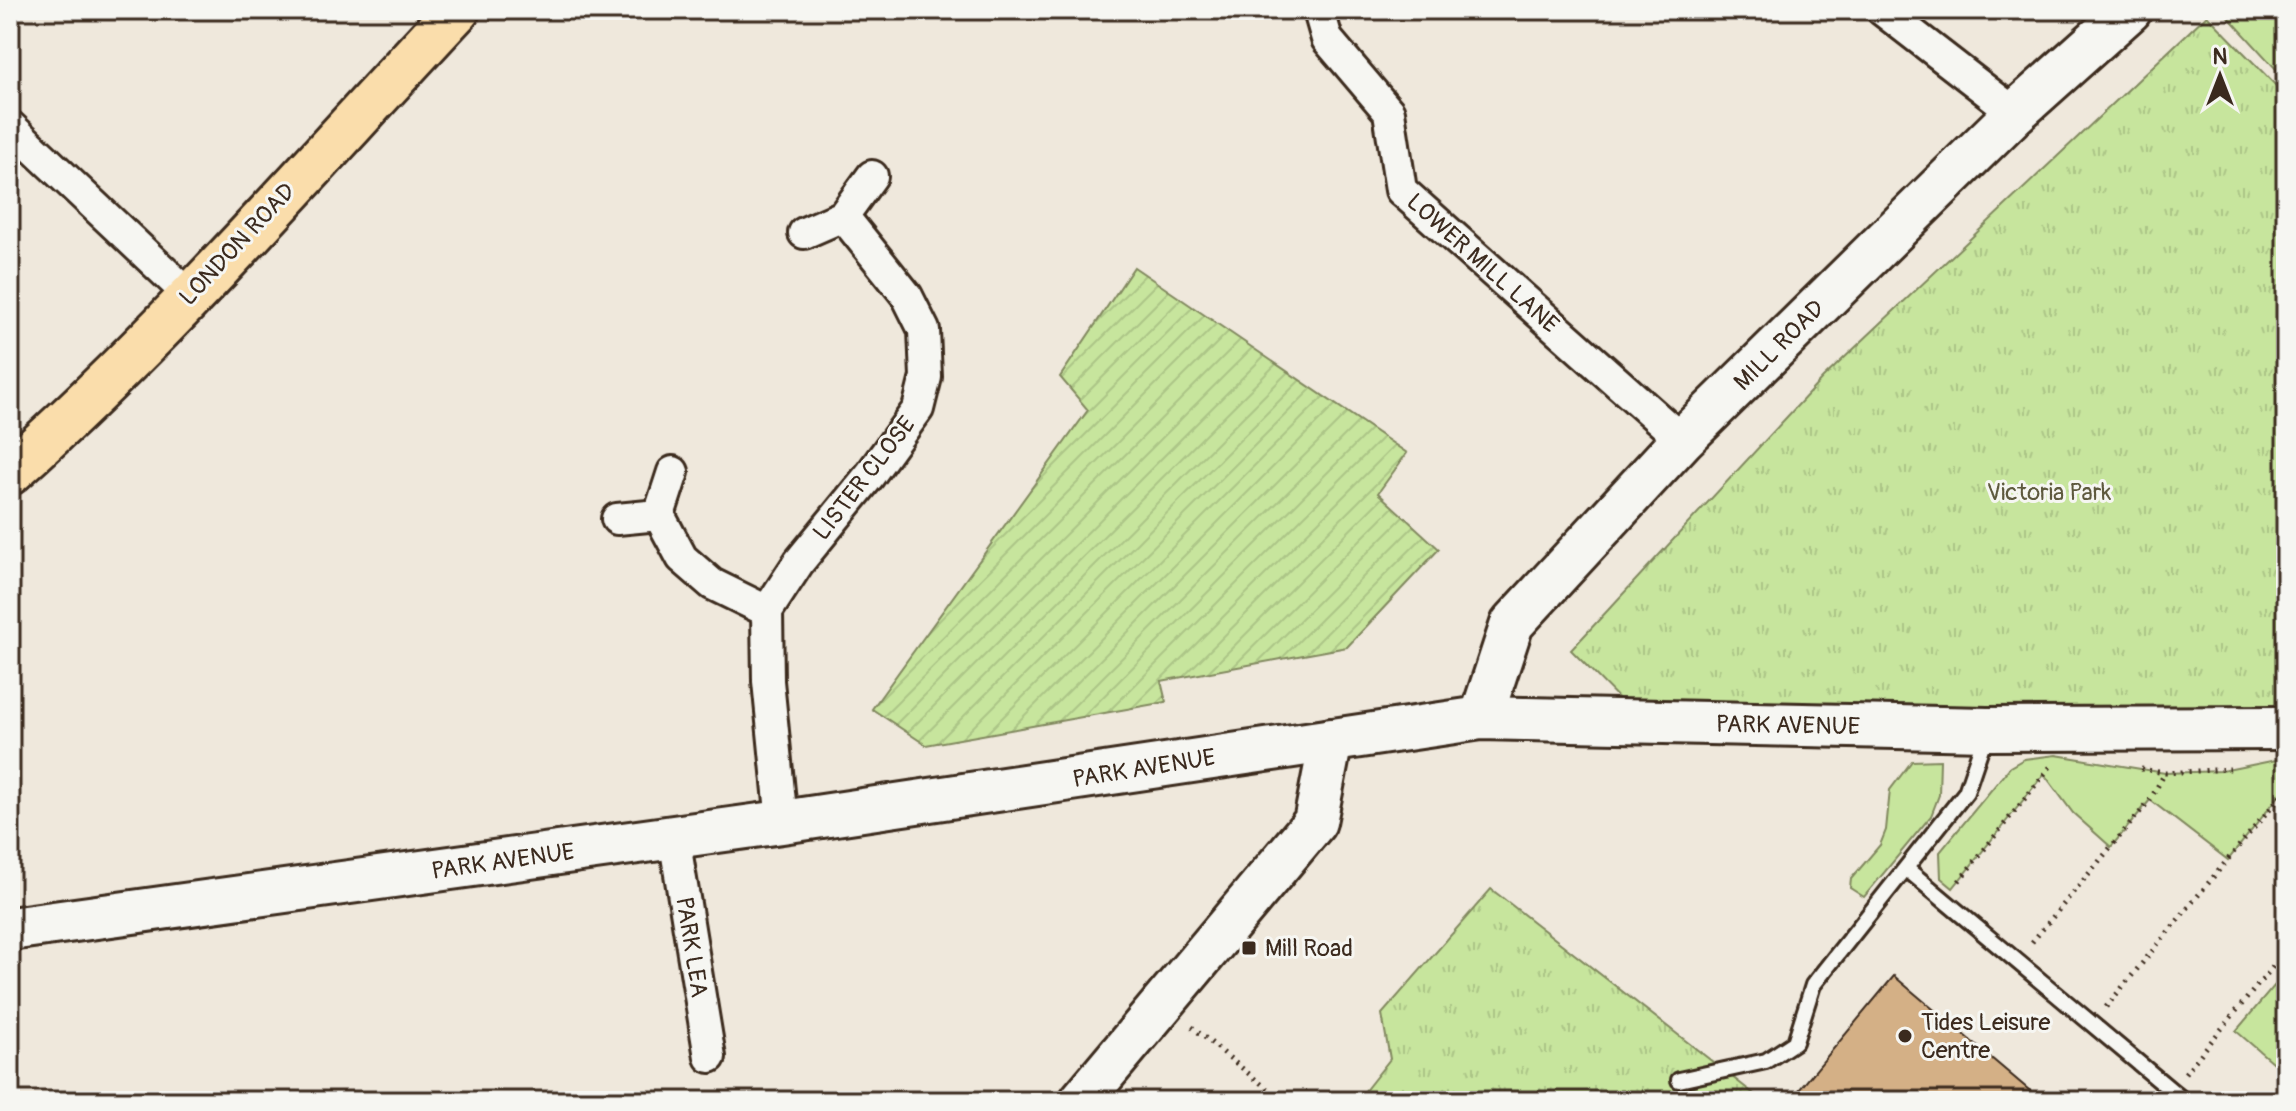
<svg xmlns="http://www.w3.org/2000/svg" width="2296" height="1111" viewBox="0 0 2296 1111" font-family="Pangolin,sans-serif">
<defs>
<pattern id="park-tufts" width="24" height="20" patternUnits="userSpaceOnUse" patternTransform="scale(2)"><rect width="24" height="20" fill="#c7e59d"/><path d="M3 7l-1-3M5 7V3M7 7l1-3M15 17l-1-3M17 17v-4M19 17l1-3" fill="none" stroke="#acc587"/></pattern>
<pattern id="garden-furrows" width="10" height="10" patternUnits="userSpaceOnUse" patternTransform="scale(2)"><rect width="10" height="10" fill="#c7e59d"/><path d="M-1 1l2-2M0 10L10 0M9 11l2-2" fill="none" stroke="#acc587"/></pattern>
</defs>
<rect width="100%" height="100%" fill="#efe8dc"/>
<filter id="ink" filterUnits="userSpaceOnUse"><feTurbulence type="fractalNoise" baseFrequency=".0125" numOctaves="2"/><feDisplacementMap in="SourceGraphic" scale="16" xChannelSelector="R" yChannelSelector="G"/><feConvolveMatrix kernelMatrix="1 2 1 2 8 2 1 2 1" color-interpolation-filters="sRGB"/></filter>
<g filter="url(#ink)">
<g fill="#c7e59d" stroke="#81885e" stroke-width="2">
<polygon points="2222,10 2286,10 2286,80"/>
<polygon points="2056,755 2165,773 2222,771 2286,758 2286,787 2228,860 2150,800 2111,847 2073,813 2044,774 1953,888 1941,878 1940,852 2010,767 2024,759"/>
<polygon points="1940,760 1939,795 1931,816 1864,897 1850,888 1851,879 1880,845 1886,830 1890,790 1912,761"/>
<polygon points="2286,972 2286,1074 2236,1031"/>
</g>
<g fill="url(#park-tufts)" stroke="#81885e" stroke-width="2">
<polygon points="2207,15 2286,96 2286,728 1641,721 1571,650 1823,378"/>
<polygon points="1491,889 1763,1101 1357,1101 1390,1059 1382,1014"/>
</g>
<polygon fill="url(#garden-furrows)" stroke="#81885e" stroke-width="2" points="1134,267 1407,453 1378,493 1439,549 1347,647 1161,681 1166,702 926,745 872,709 1088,410 1060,377"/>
<polygon fill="#d4b086" stroke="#3b2a1e" stroke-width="2" points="1894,976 2042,1101 1800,1101 1794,1096"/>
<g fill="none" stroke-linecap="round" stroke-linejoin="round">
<defs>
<g id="lane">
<polyline points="1908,870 2184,1101"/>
<polyline points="1679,1080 1766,1061 1795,1042 1813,985 1966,792 1986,733"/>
</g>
<g id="street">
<polyline points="1882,10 2015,113"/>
<polyline points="1319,11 1327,39 1389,112 1401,190 1682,440"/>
<polyline points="10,126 189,295"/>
<polyline points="804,233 843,216 872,176"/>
<polyline points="659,515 682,558 712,584 767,611"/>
<polyline points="617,519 659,515 673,472"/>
<polyline points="782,822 768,681 767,611 799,562 870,475 918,409 926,377 924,330 907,296 843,216"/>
<polyline points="674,837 710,1057"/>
</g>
<g id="secondary">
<polyline points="1481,718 1512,624 1682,440 2015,113 2130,10"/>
<polyline points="10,929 782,822 1481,718 1987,729 2286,728"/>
<polyline points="1081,1101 1315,822 1331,740"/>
</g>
<path id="primary" d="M 10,472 C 170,330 311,166 457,10"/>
</defs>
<use href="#lane" stroke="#3b2a1e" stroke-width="20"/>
<use href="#street" stroke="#3b2a1e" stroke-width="36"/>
<use href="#secondary" stroke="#3b2a1e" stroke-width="48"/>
<use href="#primary" stroke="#3b2a1e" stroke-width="50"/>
<g stroke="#3b2a1e" stroke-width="5" stroke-dasharray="2 6" stroke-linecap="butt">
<polyline points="2141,769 2165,773 2230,769"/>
<polyline points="1959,881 2050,767"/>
<polyline points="2032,942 2150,800 2165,773"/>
<polyline points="2106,1007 2286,789"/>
<polyline points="1192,1027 1282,1101"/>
<polyline points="2185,1073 2286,951"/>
</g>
<use href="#lane" stroke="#f6f6f2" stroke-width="14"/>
<use href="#street" stroke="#f6f6f2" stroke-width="30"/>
<use href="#secondary" stroke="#f6f6f2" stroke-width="42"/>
<use href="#primary" stroke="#faddab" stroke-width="44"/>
</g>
</g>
<g fill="#3b2a1e" stroke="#f6f6f2" stroke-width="3">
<rect x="1241" y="940" width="16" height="16" rx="4"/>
<circle cx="1905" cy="1036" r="8"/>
</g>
<g text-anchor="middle" stroke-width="6" stroke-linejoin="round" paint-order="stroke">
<g font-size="24" fill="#3b2a1e" stroke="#f6f6f2">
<text transform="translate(237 244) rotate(-47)" y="8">LONDON ROAD</text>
<text transform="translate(1483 263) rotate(42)" y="8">LOWER MILL LANE</text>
<text transform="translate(1779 345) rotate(-45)" y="8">MILL ROAD</text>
<text transform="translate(864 478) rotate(-52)" y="8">LISTER CLOSE</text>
<text transform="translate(1788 725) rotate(1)" y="8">PARK AVENUE</text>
<text transform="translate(1144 768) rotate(-9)" y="8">PARK AVENUE</text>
<text transform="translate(503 861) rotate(-8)" y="8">PARK AVENUE</text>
<text transform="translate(692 947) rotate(81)" y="8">PARK LEA</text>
</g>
<g font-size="24" fill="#5e593e" stroke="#f6f6f2">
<text x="2049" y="500">Victoria Park</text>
</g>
<g font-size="24" fill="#3b2a1e" stroke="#f6f6f2" text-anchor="start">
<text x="1265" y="956">Mill Road</text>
<text x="1921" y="1030">Tides Leisure<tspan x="1921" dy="28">Centre</tspan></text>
</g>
</g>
<rect width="2296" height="1111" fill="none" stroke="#f6f6f2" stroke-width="40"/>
<rect x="20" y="20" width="2256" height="1071" fill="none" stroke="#3b2a1e" stroke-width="3" filter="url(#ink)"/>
<g transform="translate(2220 76)" stroke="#f6f6f2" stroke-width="6" paint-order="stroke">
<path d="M0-6L14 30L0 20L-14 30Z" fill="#3b2a1e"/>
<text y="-12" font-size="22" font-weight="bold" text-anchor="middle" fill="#3b2a1e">N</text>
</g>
</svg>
